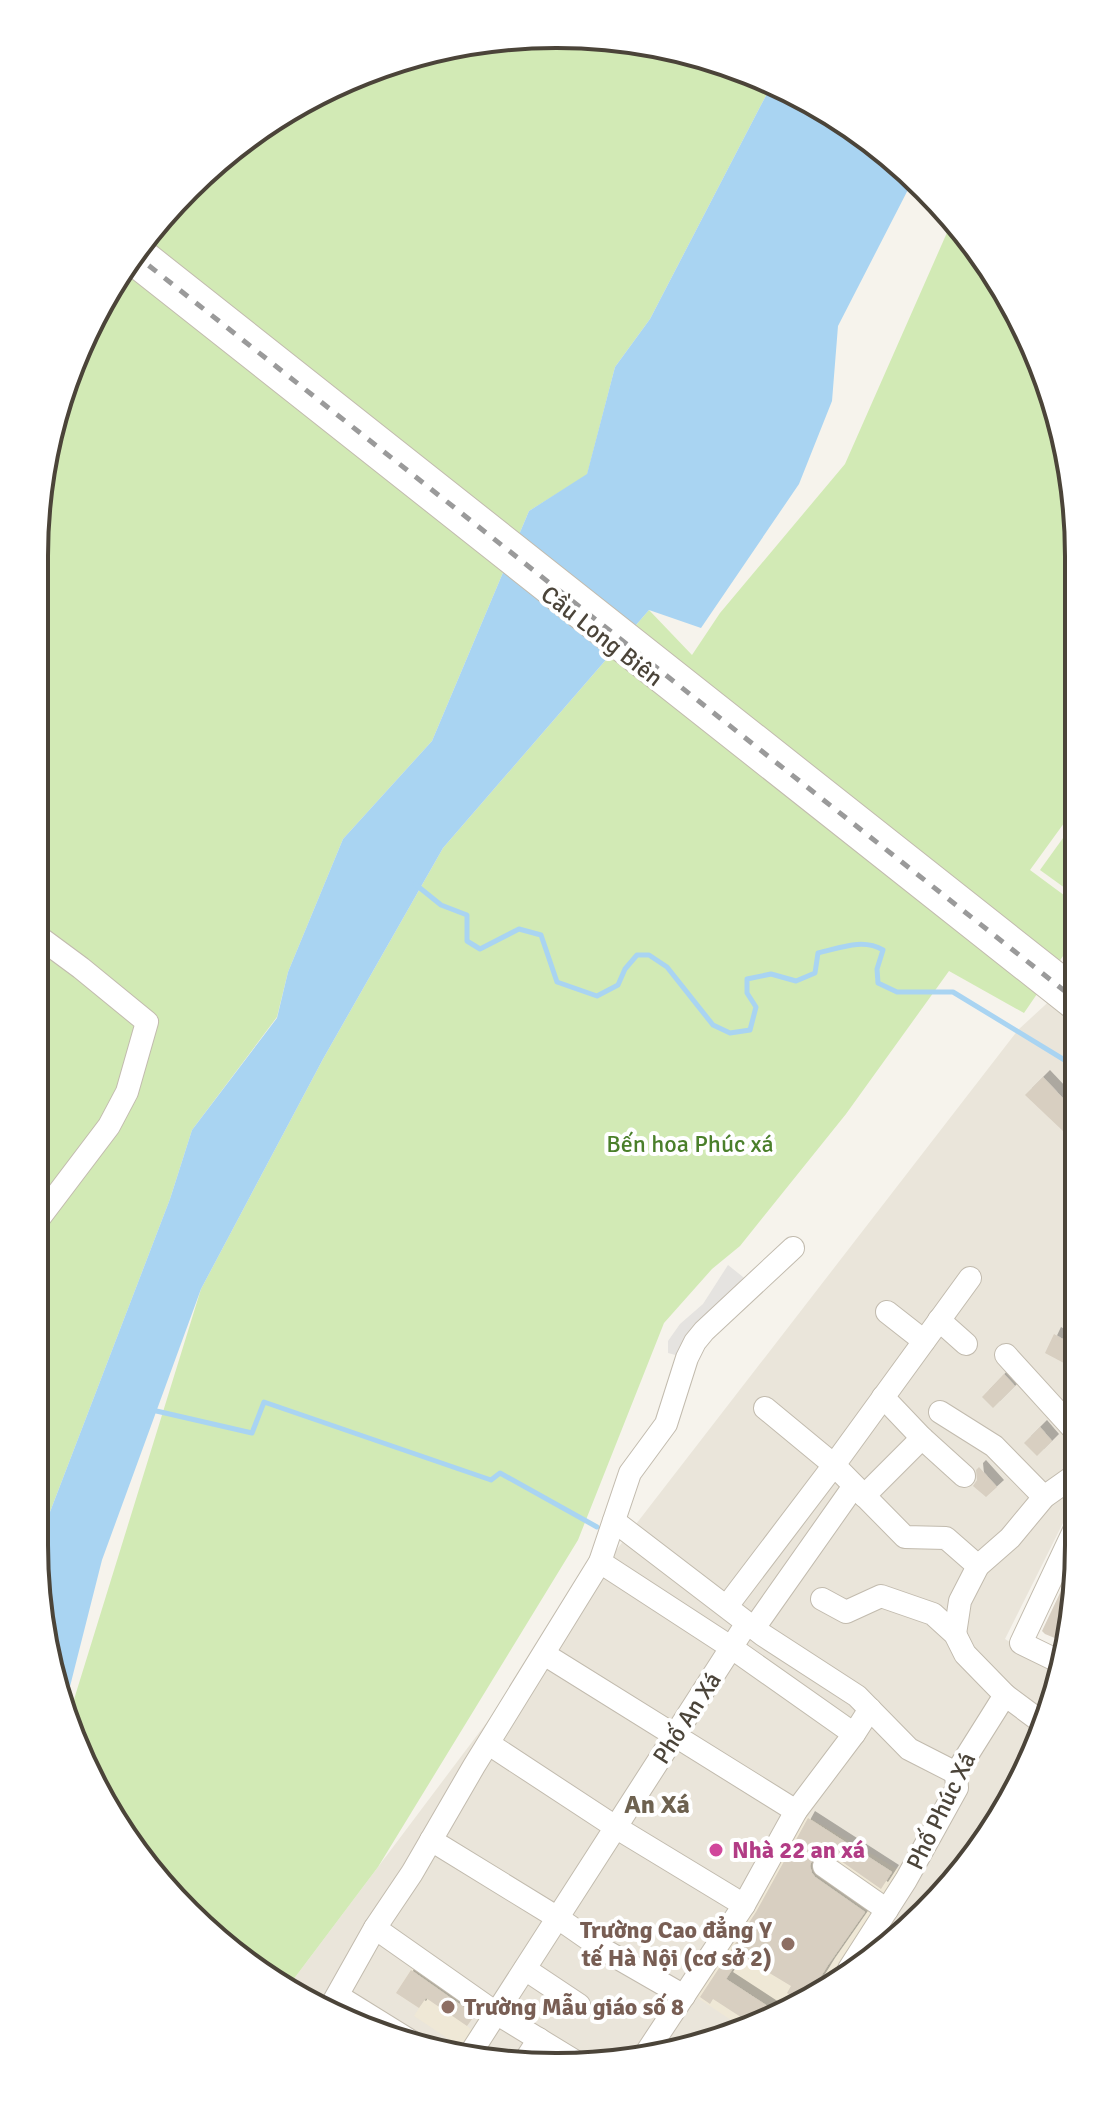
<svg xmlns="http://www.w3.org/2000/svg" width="1113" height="2101" viewBox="0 0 1113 2101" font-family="Signika,sans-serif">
<defs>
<filter id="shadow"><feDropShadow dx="7" dy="-7" stdDeviation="0" flood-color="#0004"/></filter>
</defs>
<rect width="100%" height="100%" fill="#f6f3ec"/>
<polygon fill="#eae5da" points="1057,994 1076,1011 1078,1493 1005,1639 1062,1675 1025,1776 926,1914 787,2013 591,2066 422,2049 287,1988 633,1528 1018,1030"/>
<g fill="#efe8d6">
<polygon points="805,1815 899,1870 880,1905 830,1983 787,2013 740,2026 689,1992"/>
<polygon points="416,1962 481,2006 467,2026 479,2035 468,2052 414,2016 419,2008 396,1993"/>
</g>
<g fill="#d2eab5">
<polygon points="591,35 692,52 773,82 650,319 615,367 587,475 529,511 432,741 343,839 288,972 277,1017 192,1130 170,1199 35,1551 35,523 52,421 88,325 142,238 212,163 296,104 389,62 489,38"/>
<polygon points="953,219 971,239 1039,357 1074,488 1075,808 1030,870 1076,904 1076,937 1024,1013 949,971 846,1114 740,1246 712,1269 664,1323 578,1540 378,1867 287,1988 267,1979 142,1863 67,1722 201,1289 323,1059 443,848 649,610 692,655 720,613 845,464"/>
<polygon points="1076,820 1076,896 1040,870"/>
</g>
<polygon fill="#e5e3e0" points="728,1265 753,1285 687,1358 668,1353 668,1341 680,1324 703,1304"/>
<polygon fill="#a9d4f2" points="773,82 788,88 901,163 914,178 838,326 832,401 799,484 701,628 649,610 443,848 323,1059 201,1289 102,1560 63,1714 35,1551 170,1199 192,1130 277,1018 288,972 343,839 432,741 529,511 587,474 615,367 650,319"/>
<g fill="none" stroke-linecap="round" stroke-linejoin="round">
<g stroke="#a9d4f2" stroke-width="5">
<path d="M 415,884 L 441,905 L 467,915 L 467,941 L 480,949 L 519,929 L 541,935 L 557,982 L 597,996 L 618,985 L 625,969 L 637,955 L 649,955 L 667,967 L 713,1025 L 730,1033 L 750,1030 L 756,1007 L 747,993 L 747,979 L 771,974 L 796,981 L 815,973 L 818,953 C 840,948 863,938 883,950 L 877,969 L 878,983 L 897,992 L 953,992 L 1076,1067"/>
<polyline points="152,1410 252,1433 264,1402 491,1480 500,1473 597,1527"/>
</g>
</g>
<g fill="#d8cfc1" filter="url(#shadow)">
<polygon points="1043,1077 1076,1112 1076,1117 1064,1132 1025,1095"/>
<polygon points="1054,1334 1077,1347 1077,1370 1045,1353"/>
<polygon points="1004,1374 1015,1386 993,1408 982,1397"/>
<polygon points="1040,1427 1052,1441 1037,1456 1024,1443"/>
<polygon points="979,1467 997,1487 986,1497 973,1486 977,1480 976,1470"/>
<polygon points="1078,1555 1078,1578 1067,1643 1045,1634 1042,1631"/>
<polygon points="808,1818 892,1872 881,1889 831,1854 824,1852 817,1854 813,1857 810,1866 812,1873 815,1877 865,1912 828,1965 807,1999 802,2003 787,1993 791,1986 741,1956 726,1979 772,2009 765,2019 750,2023 713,1999 710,2004 700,1997 756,1912"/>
<polygon points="411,1970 475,2015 467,2026 426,1998 419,2008 396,1993"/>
</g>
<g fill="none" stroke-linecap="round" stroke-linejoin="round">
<defs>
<g id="minor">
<polyline points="138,246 1076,988"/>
<polyline points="128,261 1076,1011"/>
<polyline points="34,1225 109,1126 127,1092 147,1022 81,968 35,934"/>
<polyline points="887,1312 924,1341"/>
<polyline points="939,1320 966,1344"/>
<polyline points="1006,1355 1077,1433"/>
<polyline points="883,1397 922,1438 964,1476"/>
<polyline points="765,1408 834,1465 905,1537 946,1538 978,1566"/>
<polyline points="940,1412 994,1446 1044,1497"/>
<polyline points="864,1496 922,1438"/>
<polyline points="614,1521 763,1635 857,1696 909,1749 956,1773"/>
<polyline points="600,1562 732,1648 854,1734"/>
<polyline points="822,1599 846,1612 881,1596 933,1614 955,1634 965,1654 1005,1695"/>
<polyline points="727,1606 834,1465 970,1278"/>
<polyline points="754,1628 854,1486"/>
<polyline points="955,1634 960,1601 978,1566 1010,1538 1044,1497 1078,1473"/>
<polyline points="544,1654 796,1811"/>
<polyline points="1064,1664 1021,1643 1078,1522"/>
<polyline points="489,1744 617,1828 744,1905"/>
<polyline points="431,1840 558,1918 604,1950 684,1996"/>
<polyline points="824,1866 887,1910"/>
<polyline points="375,1928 496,2013 581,2065"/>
<polyline points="525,1969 579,2005"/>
<polyline points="849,1969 906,1880 957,1788 956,1773 1005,1695 1044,1724"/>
<polyline points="338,1996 425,2050"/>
<polyline points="330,2008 375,1928 412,1873 474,1766 600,1562 630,1473 666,1424 687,1358 695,1342 704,1331 793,1248"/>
<polyline points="648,2050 744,1905 796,1811 854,1734 870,1709"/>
<polyline points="470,2054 747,1623"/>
<polyline points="526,2059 539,2039"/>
</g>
</defs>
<use href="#minor" stroke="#c2bbae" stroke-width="24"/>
<use href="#minor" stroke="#fff" stroke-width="22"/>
<polyline stroke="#9a9a9a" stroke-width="5" stroke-dasharray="10 10" stroke-linecap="butt" points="133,253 1076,1000"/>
</g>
<circle fill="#d1479c" stroke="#fff" stroke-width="3" cx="716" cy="1850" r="8"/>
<g fill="#8d6e63" stroke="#fff" stroke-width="3">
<circle cx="788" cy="1944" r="8"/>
<circle cx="448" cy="2007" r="8"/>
</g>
<g text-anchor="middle" stroke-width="8" stroke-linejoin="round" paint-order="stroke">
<g font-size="24" fill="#4b4439" stroke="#fff">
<text transform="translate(602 636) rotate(38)" y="8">Cầu Long Biên</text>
<text transform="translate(687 1718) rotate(-57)" y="8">Phố An Xá</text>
<text transform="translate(941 1811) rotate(-64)" y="8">Phố Phúc Xá</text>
</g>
<g font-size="24" fill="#4a7f2a" stroke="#fff">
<text x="690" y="1152">Bến hoa Phúc xá</text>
</g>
<g font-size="24" font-weight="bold" fill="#b23c85" stroke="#fff" text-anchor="start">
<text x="732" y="1858">Nhà 22 an xá</text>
</g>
<g font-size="24" font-weight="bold" fill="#785e54" stroke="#fff" text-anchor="end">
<text x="772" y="1938">Trường Cao đẳng Y<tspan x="772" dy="28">tế Hà Nội (cơ sở 2)</tspan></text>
<text x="464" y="2015" text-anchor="start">Trường Mẫu giáo số 8</text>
</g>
<g font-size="26" font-weight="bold" fill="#6e6250" stroke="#fff">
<text x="657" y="1813">An Xá</text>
</g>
</g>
<path d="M0 0H1113V2101H0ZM556 48H557A508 508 0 0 1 1065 556V1545A508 508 0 0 1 557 2053H556A508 508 0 0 1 48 1545V556A508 508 0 0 1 556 48Z" fill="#fff" fill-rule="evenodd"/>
<path fill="none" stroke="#4b4439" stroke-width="4" d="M556 48H557A508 508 0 0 1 1065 556V1545A508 508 0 0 1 557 2053H556A508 508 0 0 1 48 1545V556A508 508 0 0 1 556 48Z"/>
</svg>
